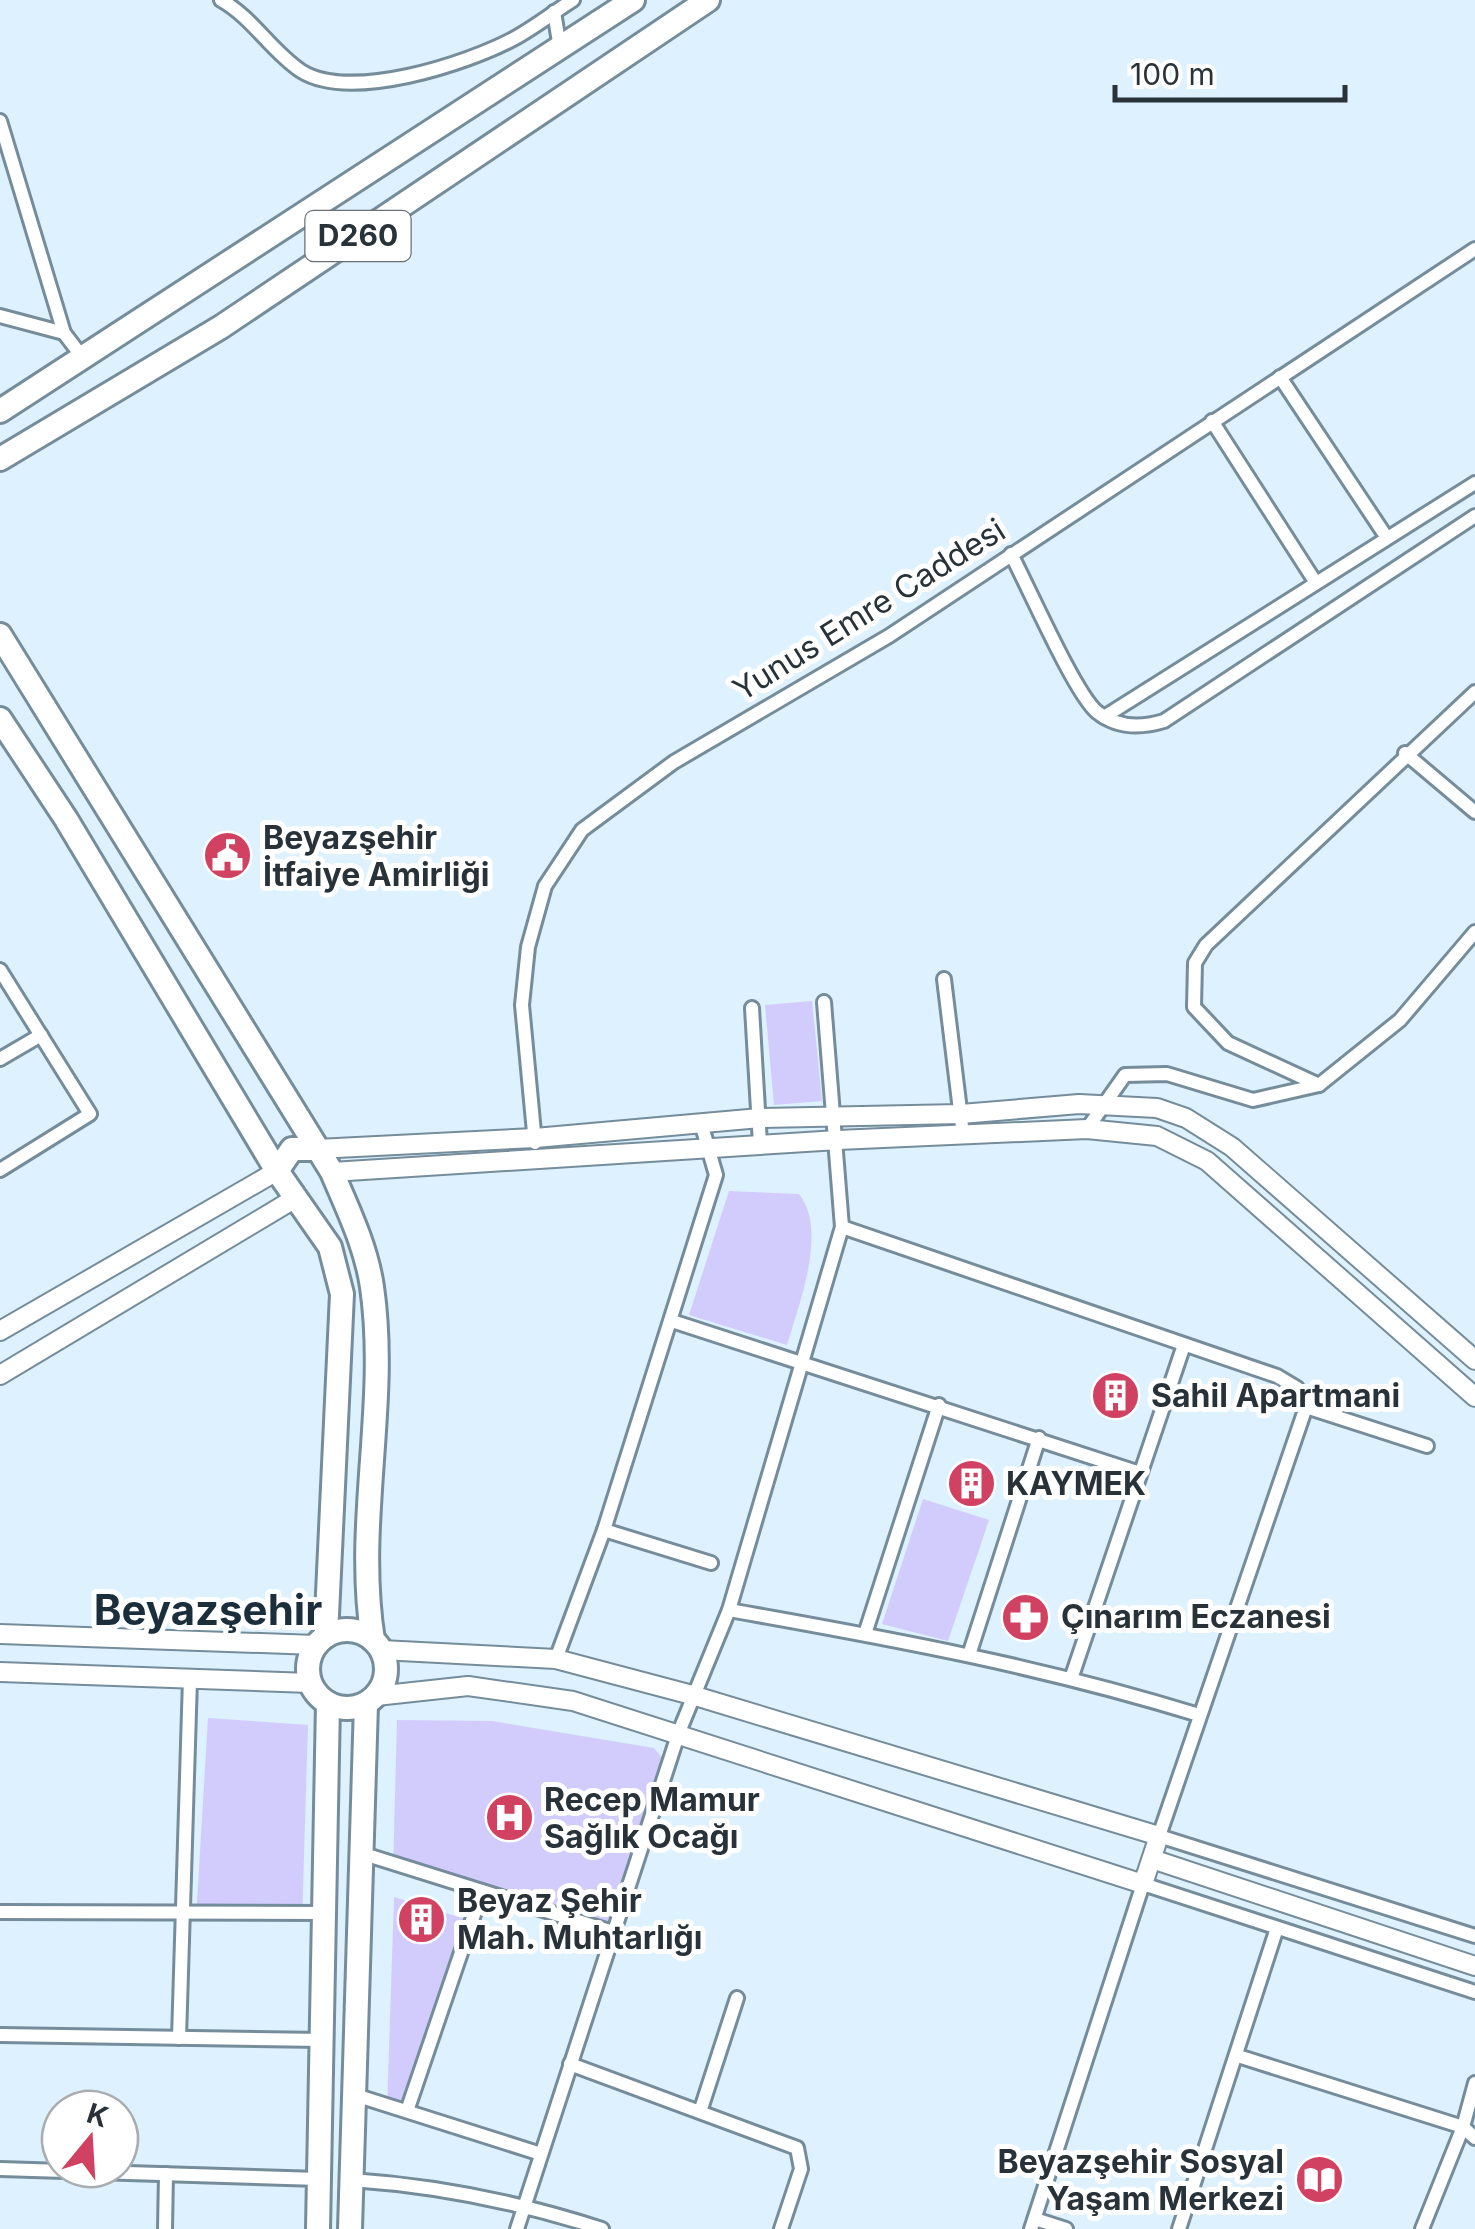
<svg xmlns="http://www.w3.org/2000/svg" width="1475" height="2229" viewBox="0 0 1475 2229" font-family="Inter,sans-serif">
<rect width="100%" height="100%" fill="#ddf1fe"/>
<g fill="#d2ccfd">
<polygon points="812,1001 822,1101 774,1105 765,1005"/>
<path d="M 729,1191 L 799,1194 C 828,1230 799,1304 787,1345 L 689,1315 Z"/>
<polygon points="923,1499 989,1520 948,1641 882,1624"/>
<polygon points="208,1718 308,1725 302,1922 196,1919"/>
<polygon points="397,1720 492,1721 654,1748 664,1760 605,1937 393,1871"/>
<polygon points="394,1897 475,1922 410,2117 387,2109"/>
</g>
<g fill="none" stroke-linecap="round" stroke-linejoin="round">
<defs>
<g id="minor">
<path d="M 221,0 C 253,18 271,51 301,71 C 350,102 467,64 515,38 C 535,27 554,12 573,0"/>
<polyline points="554,12 560,48"/>
<polyline points="0,121 64,333 83,358"/>
<polyline points="0,316 64,333"/>
<polyline points="1280,377 1387,538"/>
<polyline points="1212,421 1316,583"/>
<path d="M 1011,554 C 1028,586 1075,694 1097,712 C 1117,728 1141,728 1164,721 L 1475,516"/>
<polyline points="1104,717 1475,483"/>
<polyline points="1405,753 1475,812"/>
<polyline points="0,970 90,1114 0,1170"/>
<polyline points="944,979 963,1135"/>
<polyline points="752,1008 760,1144"/>
<polyline points="0,1059 41,1035"/>
<polyline points="1319,1085 1228,1043 1194,1007 1195,963 1206,945 1475,692"/>
<polyline points="1087,1129 1125,1075 1167,1074 1253,1100 1319,1085 1400,1020 1475,932"/>
<polyline points="535,1143 522,1005 528,947 545,886 582,830 674,762 889,636 1475,249"/>
<polyline points="842,1227 1277,1376 1297,1388 1306,1407 1159,1836 1475,1936"/>
<polyline points="672,1321 1140,1473"/>
<polyline points="1306,1407 1427,1446"/>
<polyline points="604,1530 711,1563"/>
<path d="M 729,1610 C 893,1639 1040,1666 1199,1715"/>
<polyline points="865,1634 939,1405"/>
<polyline points="970,1652 1039,1438"/>
<polyline points="556,1659 604,1530 716,1175 701,1123"/>
<polyline points="1072,1676 1184,1345"/>
<polyline points="364,1854 613,1932"/>
<polyline points="0,1912 326,1913"/>
<polyline points="0,2035 323,2040"/>
<polyline points="179,2038 190,1679"/>
<polyline points="1238,2056 1463,2127 1475,2138"/>
<polyline points="570,2064 797,2148 801,2169 781,2229"/>
<polyline points="355,2095 541,2154"/>
<polyline points="407,2111 482,1891"/>
<polyline points="700,2112 737,1998"/>
<polyline points="0,2169 319,2179"/>
<path d="M 352,2180 C 439,2186 519,2202 602,2229"/>
<polyline points="1035,2219 1066,2229"/>
<polyline points="165,2229 166,2174"/>
<polyline points="517,2229 679,1732 729,1610 842,1227 824,1002"/>
<polyline points="1031,2229 1143,1884 1475,1992"/>
<polyline points="1179,2229 1277,1928"/>
<polyline points="1422,2229 1463,2127 1475,2083"/>
</g>
<g id="secondary">
<polyline points="317,1149 535,1138 760,1118 961,1114 1079,1104 1157,1108 1186,1118 1232,1147 1475,1360"/>
<polyline points="332,1172 838,1140 1087,1129 1157,1136 1207,1161 1475,1397"/>
<polyline points="0,1331 277,1171"/>
<polyline points="0,1375 294,1199"/>
<polyline points="0,1634 316,1645"/>
<polyline points="0,1672 310,1683"/>
<polyline points="376,1696 468,1686 573,1701 1143,1884 1159,1836 692,1695 556,1659 381,1650"/>
<polyline points="1152,1859 1475,1966"/>
</g>
<g id="trunk">
<polyline points="0,411 633,0"/>
<polyline points="0,459 221,327 708,0"/>
<path d="M 0,635 L 332,1172 C 348,1210 366,1246 372,1287 C 389,1404 354,1523 373,1640"/>
<polyline points="0,719 66,819 277,1171"/>
<polyline points="317,1149 292,1149 277,1171 330,1247 342,1294 326,1636"/>
<circle cx="347" cy="1669" r="39"/>
<polyline points="318,2229 328,1703"/>
<polyline points="350,2229 366,1704"/>
</g>
</defs>
<use href="#minor" stroke="#758c9b" stroke-width="18"/>
<use href="#secondary" stroke="#758c9b" stroke-width="22"/>
<use href="#trunk" stroke="#758c9b" stroke-width="28"/>
<use href="#minor" stroke="#fff" stroke-width="12"/>
<use href="#secondary" stroke="#fff" stroke-width="18"/>
<use href="#trunk" stroke="#fff" stroke-width="22"/>
</g>
<defs>
<symbol id="civic-disc" viewBox="-11 -11 22 22"><circle r="9.5" fill="#d14161" stroke="#fff"/><path d="M-.6-6.5H3V-4.5H.6V-3L4-1V1h2V6H-6V1h2V-1L-.6-3ZM-1.2 2.5V6h2.4V2.5Z" fill="#fff"/></symbol>
<symbol id="building-disc" viewBox="-11 -11 22 22"><circle r="9.5" fill="#d14161" stroke="#fff"/><path d="M-4-6H4V6H1V3H-1V6H-4ZM-2.5-4.3h1.7v1.8h-1.7ZM.8-4.3h1.7v1.8H.8ZM-2.5-1h1.7V.8h-1.7ZM.8-1h1.7V.8H.8Z" fill="#fff"/></symbol>
<symbol id="pharmacy-disc" viewBox="-11 -11 22 22"><circle r="9.5" fill="#d14161" stroke="#fff"/><path d="M-2-6h4v4h4v4h-4v4h-4v-4h-4v-4h4Z" fill="#fff"/></symbol>
<symbol id="hospital-disc" viewBox="-11 -11 22 22"><circle r="9.5" fill="#d14161" stroke="#fff"/><path d="M-5-5h3v3.5h4V-5h3V5h-3V1.5h-4V5h-3Z" fill="#fff"/></symbol>
<symbol id="library-disc" viewBox="-11 -11 22 22"><circle r="9.5" fill="#d14161" stroke="#fff"/><path d="M-6-4Q-3-5.5-.7-3.5V5Q-3 3-6 4ZM6-4Q3-5.5 .7-3.5V5Q3 3 6 4Z" fill="#fff"/></symbol>
</defs>
<g fill-rule="evenodd">
<use href="#civic-disc" x="200" y="828" width="55" height="55"/>
<use href="#building-disc" x="1088" y="1368" width="55" height="55"/>
<use href="#building-disc" x="944" y="1456" width="55" height="55"/>
<use href="#pharmacy-disc" x="998" y="1590" width="55" height="55"/>
<use href="#hospital-disc" x="482" y="1790" width="55" height="55"/>
<use href="#building-disc" x="394" y="1892" width="55" height="55"/>
<use href="#library-disc" x="1292" y="2152" width="55" height="55"/>
</g>
<g text-anchor="middle" stroke-width="10" stroke-linejoin="round" paint-order="stroke">
<rect fill="#fff" stroke="#687074" stroke-width="2.5" x="305.5" y="211" width="105" height="50" rx="8"/>
<g font-size="30" font-weight="bold" fill="#283238">
<text x="358" y="246">D260</text>
</g>
<g font-size="32" fill="#283238" stroke="#fff">
<text transform="translate(869 610) rotate(-32)" y="11">Yunus Emre Caddesi</text>
</g>
<g font-size="32" font-weight="bold" fill="#283238" stroke="#fff" text-anchor="start">
<text x="263" y="849">Beyazşehir<tspan x="263" dy="37">İtfaiye Amirliği</tspan></text>
<text x="1151" y="1407">Sahil Apartmani</text>
<text x="1006" y="1495">KAYMEK</text>
<text x="1061" y="1628">Çınarım Eczanesi</text>
<text x="544" y="1811">Recep Mamur<tspan x="544" dy="37">Sağlık Ocağı</tspan></text>
<text x="457" y="1912">Beyaz Şehir<tspan x="457" dy="37">Mah. Muhtarlığı</tspan></text>
<text x="1284" y="2173" text-anchor="end">Beyazşehir Sosyal<tspan x="1284" dy="37">Yaşam Merkezi</tspan></text>
</g>
<g font-size="42" font-weight="bold" fill="#1a2e3b" stroke="#fff">
<text x="208" y="1625">Beyazşehir</text>
</g>
</g>
<g transform="translate(90 2139) rotate(18)"><circle r="48" fill="#ffffff" stroke="#a9adaf" stroke-width="2.5"/>
<path d="M0-8L18 38L0 25L-18 38Z" fill="#d14161"/>
<text y="-15" font-size="28" font-weight="bold" text-anchor="middle" fill="#283238">K</text>
</g>
<path d="M1115 85v15h230v-15" fill="none" stroke="#283238" stroke-width="5"/>
<text x="1130" y="85" font-size="30" fill="#283238" stroke="#ffffff" stroke-width="8" paint-order="stroke">100 m</text>
</svg>
